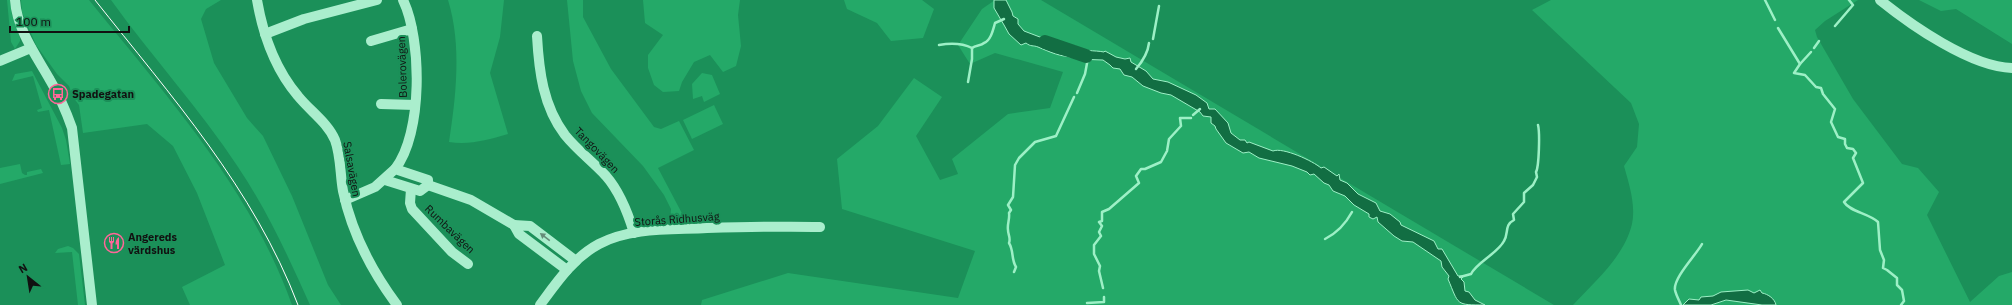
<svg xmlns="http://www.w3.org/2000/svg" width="2012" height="305" viewBox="0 0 2012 305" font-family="'IBM Plex Sans',sans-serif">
<rect width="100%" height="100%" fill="#1b9059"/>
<g fill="#24a968">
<polygon points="7,0 10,0 12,15 20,38 20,41 15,49 11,42"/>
<path d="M 21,0 L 89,0 C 165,94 251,189 292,305 L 190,305 L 182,287 L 225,265 L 197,193 L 173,146 L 147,124 L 83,133 L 79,105 L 73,97 L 69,86 L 57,74 L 36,45 L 22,12 Z"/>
<path d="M 111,0 L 221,0 L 206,9 L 201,19 L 214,63 L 247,118 L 263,136 L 292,196 L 328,285 L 341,305 L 310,305 C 289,258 267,210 238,167 C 200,109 152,57 111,0 Z"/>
<path d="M 448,0 L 504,0 L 500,37 L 490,73 L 508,134 C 487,140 470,145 449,142 C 456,97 462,45 448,0 Z"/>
<polygon points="567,0 583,0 583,17 611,69 654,127 661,129 679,121 694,150 658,168 686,221 670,222 671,209 664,195 643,166 592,113 581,91 573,61"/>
<polygon points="643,0 740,0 738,15 741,46 736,66 723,72 710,55 694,62 682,82 679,91 663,92 654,85 648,68 648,55 663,35 645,23"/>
<polygon points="844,0 922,0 934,9 923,38 891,41 877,23 847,9"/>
<polygon points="995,0 1041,0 1554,305 701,305 702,300 788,273 958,298 975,251 842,209 837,159 878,126 914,78 942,97 916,136 940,180 958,174 952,159 1008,114 1050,108 1063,72 995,53 970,64 958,45 982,9"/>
<path d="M 1551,0 L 1858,0 L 1825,21 L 1815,30 L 1817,37 L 1853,99 L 1902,164 L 1918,168 L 1939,192 L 1927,215 L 1970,302 L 1999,276 L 2012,272 L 2012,305 L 1573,305 C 1595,281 1624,257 1632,224 C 1636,205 1629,184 1624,166 L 1637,147 L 1639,124 L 1631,103 L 1532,10 Z"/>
<polygon points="1919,0 2012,0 2012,44 1956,9 1941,11"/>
<polygon points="32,71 62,128 66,140 70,164 61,165 49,110 38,112 37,110 42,108 33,76 12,81 15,74"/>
<polygon points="702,73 712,75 720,94 704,102 702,96 693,99 692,84"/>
<polygon points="714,105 723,124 692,139 683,120"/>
<polygon points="20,164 22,173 25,175 27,175 27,172 41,169 43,173 0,184 0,168"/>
<polygon points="68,246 73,248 79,254 85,305 78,305 72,252 55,253 58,249"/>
</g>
<g fill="#126e43" stroke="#9df0c6">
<path d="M 994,0 L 1006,0 L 1012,12 L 1013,16 L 1018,19 L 1018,24 L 1024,31 L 1061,45 L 1064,50 L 1075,46 C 1083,52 1094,50 1104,52 L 1105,51 L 1116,57 L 1125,59 L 1130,58 L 1131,62 L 1146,71 L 1153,79 L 1168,82 L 1196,95 L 1207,103 L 1209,109 L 1215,109 L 1228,123 L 1231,133 L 1240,140 L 1245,140 L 1247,143 L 1249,142 L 1273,151 C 1283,147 1313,161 1321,168 L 1324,167 L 1337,176 L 1339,174 L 1340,180 L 1347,183 L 1358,194 L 1376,203 L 1380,211 L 1390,214 L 1400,222 L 1401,225 L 1434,241 L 1438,249 L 1442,249 L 1458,276 L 1464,276 L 1461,279 L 1464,282 L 1465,291 L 1469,292 L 1475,300 L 1485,305 C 1455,305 1459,305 1448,279 L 1449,276 L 1442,267 L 1441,261 L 1413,242 L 1402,241 L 1394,236 L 1378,222 L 1377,217 L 1373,219 L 1369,217 L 1369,214 L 1354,205 L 1345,196 L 1333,191 L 1329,185 L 1324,183 L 1314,174 L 1310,175 L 1307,172 L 1292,166 L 1259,158 L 1249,152 L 1243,153 L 1226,143 L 1216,129 L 1215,126 L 1211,123 L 1211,117 L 1203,116 L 1200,112 L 1171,95 L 1161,93 L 1143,86 L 1132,77 L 1124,75 L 1120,69 L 1113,68 L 1110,65 L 1103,60 L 1076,59 L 1075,57 C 1060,57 1050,52 1038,47 C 1033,45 1031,47 1026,43 L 1021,45 L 1009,34 L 1004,25 L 994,8 Z"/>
<path d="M 1748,290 L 1754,293 L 1760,290 L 1762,293 C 1768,294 1775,299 1776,305 L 1762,305 L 1726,300 L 1711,305 L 1683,305 L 1689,299 L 1699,300 L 1701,297 L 1713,296 L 1721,292 Z"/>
</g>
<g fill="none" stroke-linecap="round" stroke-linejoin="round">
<g stroke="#9df0c6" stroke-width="2.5">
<polyline points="1765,0 1775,20"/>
<polyline points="1835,26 1853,5 1849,0"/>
<path d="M 1778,28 L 1800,64 L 1794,73 L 1805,75 L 1816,87 L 1821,88 L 1823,94 L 1835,109 L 1831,122 L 1838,137 L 1845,139 L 1845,144 L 1847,148 L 1853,149 L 1856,153 L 1853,158 L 1863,183 L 1844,202 C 1850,212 1868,213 1878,222 L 1880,250 L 1884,260 L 1883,268 L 1887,270 L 1897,278 L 1897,285 L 1902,290 L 1904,301 L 1901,305"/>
<polyline points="1153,39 1159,6"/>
<path d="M 939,45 C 950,43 962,43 972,48"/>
<path d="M 972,48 C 976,45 981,46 984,43 C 991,40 993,30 995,23 L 1004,19"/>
<polyline points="1814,48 1819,41"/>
<polyline points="1800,64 1811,52"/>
<path d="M 1136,69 C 1142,62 1148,52 1149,43"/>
<polyline points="968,82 972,59 972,48"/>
<polyline points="1077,93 1085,74 1088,58"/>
<polyline points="1193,115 1200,109"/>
<path d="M 1325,239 C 1337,233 1346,223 1352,212"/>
<path d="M 1014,272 L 1016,267 C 1011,259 1014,251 1009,243 C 1011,238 1008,235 1008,230 C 1007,224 1010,219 1009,213 L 1011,210 L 1008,205 L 1013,197 L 1015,165 L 1019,158 L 1035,142 L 1056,136 L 1074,97"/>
<path d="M 1460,277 L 1471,274 C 1476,263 1498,253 1504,241 C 1509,233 1504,225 1514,220 L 1513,214 L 1524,202 L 1524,193 L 1533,185 L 1537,177 L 1536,172 C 1539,167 1540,133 1538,125"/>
<polyline points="1103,288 1099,271 1100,266 1094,254 1094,245 1101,236 1099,232 1102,226 1099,222 1102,221 1102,212 1109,209 1139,183 1136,176 1141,169 1145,169 1161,162 1167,151 1169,139 1181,126 1180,118 1191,118"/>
<polyline points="1087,303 1104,302 1104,297"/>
<path d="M 1681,305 C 1679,300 1676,295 1675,290 C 1673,278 1696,255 1702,244"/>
</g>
<polyline stroke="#126e43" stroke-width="14" points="1045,42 1086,56"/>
<g stroke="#aaeecd" stroke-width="10">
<path d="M 15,0 C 17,30 36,55 50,80 C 59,95 66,111 72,128 L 92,305"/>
<path d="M 257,0 C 263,35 275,69 298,96 C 310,111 328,123 335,140 C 341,156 340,175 343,191 C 352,234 371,270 397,305"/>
<path d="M 1880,0 C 1911,25 1971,67 2012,68"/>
<polyline points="265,34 304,19 377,0"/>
<path d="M 537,36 C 539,71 543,106 565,135 C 577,150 593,162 606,176 C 620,192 628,213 634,233"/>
<polyline points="371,41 412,29"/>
<polyline points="0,61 31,48"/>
<polyline points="381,104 415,105"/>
<path d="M 395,169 C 423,134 422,39 403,0"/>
<polyline points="385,180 420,191 428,185"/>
<polyline points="411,189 410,203 412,209 452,252 468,264"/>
<polyline points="345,200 375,187 395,169 428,180 428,185 471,200 514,225"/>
<polyline points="567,270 519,234 514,225 530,226 576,261"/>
<path d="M 540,305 C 557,282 573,258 599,244 C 631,227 673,230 707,228 C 745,227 783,226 820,227"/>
</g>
<path stroke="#fff" stroke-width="1" d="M 95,0 C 171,96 254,189 298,305"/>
</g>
<defs><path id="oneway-solid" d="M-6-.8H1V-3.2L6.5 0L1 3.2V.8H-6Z"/></defs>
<use fill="#658b78" href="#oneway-solid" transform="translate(545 237) rotate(-143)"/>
<defs>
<symbol id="bus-ring" viewBox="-11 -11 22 22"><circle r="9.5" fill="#1b9059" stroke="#ff6799" stroke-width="1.5"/><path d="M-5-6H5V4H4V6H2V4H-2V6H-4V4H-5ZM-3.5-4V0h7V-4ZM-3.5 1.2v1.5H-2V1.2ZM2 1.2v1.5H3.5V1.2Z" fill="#ff6799"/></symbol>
<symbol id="restaurant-ring" viewBox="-11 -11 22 22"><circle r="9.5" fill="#1b9059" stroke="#ff6799" stroke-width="1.5"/><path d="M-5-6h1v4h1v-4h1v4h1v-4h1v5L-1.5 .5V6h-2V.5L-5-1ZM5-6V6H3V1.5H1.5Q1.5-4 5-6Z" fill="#ff6799"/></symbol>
</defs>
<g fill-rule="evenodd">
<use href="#bus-ring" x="47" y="83" width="22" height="22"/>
<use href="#restaurant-ring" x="103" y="232" width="22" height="22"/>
</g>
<g text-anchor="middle" stroke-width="4" stroke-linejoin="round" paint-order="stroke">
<g font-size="11" fill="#111" stroke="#1b9059">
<text transform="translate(402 67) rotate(-92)" y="4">Bolerovägen</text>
<text transform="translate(597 150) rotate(46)" y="4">Tangovägen</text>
<text transform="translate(352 169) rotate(80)" y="4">Salsavägen</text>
<text transform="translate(677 219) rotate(-4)" y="4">Storås Ridhusväg</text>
<text transform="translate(450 229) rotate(44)" y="4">Rumbavägen</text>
</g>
<g font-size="11" font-weight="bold" fill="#111" stroke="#1b9059" text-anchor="start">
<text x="72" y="98">Spadegatan</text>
<text x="128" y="241">Angereds<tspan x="128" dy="13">värdshus</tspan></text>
</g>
</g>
<g transform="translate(28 277) rotate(330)" stroke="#1b9059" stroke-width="3" paint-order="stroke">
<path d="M0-3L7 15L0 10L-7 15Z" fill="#111111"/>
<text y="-6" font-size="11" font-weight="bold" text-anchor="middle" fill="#111111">N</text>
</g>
<path d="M10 26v6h119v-6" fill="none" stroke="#111111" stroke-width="2"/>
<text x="16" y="26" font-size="12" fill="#111111" stroke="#1b9059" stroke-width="3" paint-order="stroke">100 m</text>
</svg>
